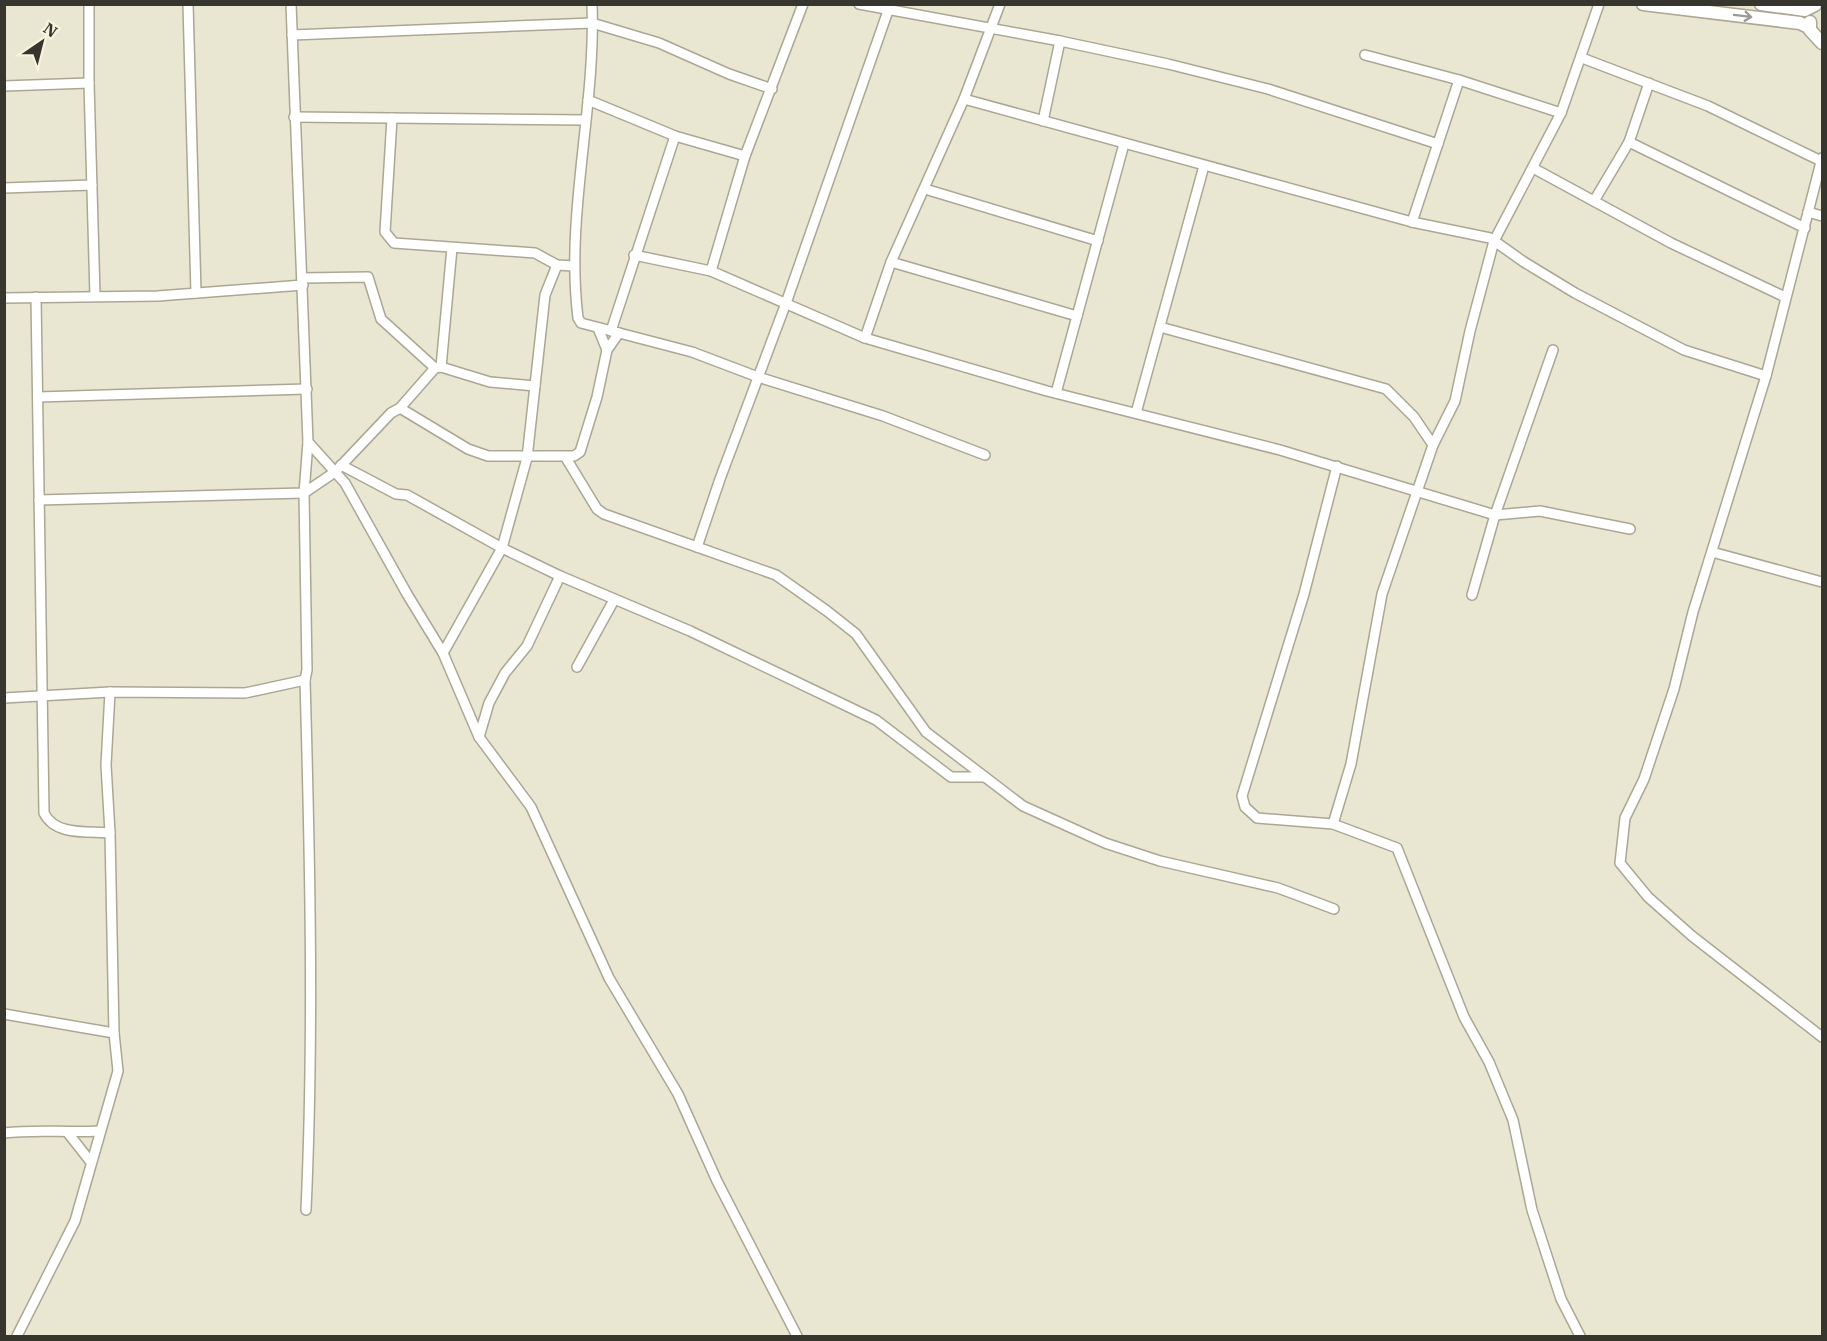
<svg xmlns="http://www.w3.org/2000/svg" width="1827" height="1341" viewBox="0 0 1827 1341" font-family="'IBM Plex Serif',serif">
<rect width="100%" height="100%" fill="#e9e6d1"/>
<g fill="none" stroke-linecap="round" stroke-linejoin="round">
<defs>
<g id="street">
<polyline points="89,4 89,83 95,296"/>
<polyline points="188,4 196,293"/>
<polyline points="291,4 308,442 345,483 407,594 443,653 479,737 531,807 609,978 678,1094 717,1181 797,1336"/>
<path d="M 592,4 C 596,109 565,214 578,318 L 581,323 L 692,352 L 758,377 L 883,416 L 985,455"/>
<polyline points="859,4 1060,41 1168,64 1268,89 1438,144"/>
<polyline points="292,35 592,23 659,43 729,74 772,89"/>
<polyline points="1365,55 1459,80 1561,113"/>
<polyline points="1582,58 1708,106 1821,161"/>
<polyline points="4,86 89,83"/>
<polyline points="964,99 1412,222 1490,238 1524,262 1575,293 1684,350 1766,376"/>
<polyline points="588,100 675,136 745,156"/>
<polyline points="294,117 585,120"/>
<polyline points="392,118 385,232 394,243 535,253 557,265 574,266"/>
<polyline points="1043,121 1060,41"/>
<polyline points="1629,142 1805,228"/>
<polyline points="1822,158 1766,376 1693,612 1674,689 1644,779 1625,818 1620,863 1648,897 1692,936 1822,1037"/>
<polyline points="1533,168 1671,243 1785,297"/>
<polyline points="4,188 92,185"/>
<polyline points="925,189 1098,241"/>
<polyline points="1594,201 1629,142 1649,83"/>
<polyline points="1808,212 1822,216"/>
<polyline points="1412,222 1459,80"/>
<polyline points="634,255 711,271 865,338 1047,391 1280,450 1495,515 1540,511 1630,529"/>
<polyline points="891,262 1077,316"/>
<polyline points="711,271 745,156 803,4"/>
<polyline points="303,278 368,277 381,319 435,368 441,367 490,382 535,386"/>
<path d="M 36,297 L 44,813 C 55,836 88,831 110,833"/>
<polyline points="4,298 158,296 303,285"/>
<polyline points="1160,327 1386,389 1414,417 1433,445"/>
<polyline points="598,328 607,350"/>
<polyline points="611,331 675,136"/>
<polyline points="865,338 891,262 964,99 1000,4"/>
<polyline points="441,367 452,248"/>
<polyline points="1056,393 1124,144"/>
<polyline points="38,397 307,389"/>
<polyline points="400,408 468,449 488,456 574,456 580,452 597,397 607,350 619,333"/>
<polyline points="1136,413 1204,166"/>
<polyline points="566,458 597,509 604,514 776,575 827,611 856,634 926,732 1023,806 1105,843 1160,861 1278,888 1334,909"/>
<polyline points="341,465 396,494 407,495 502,548 560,576 690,631 876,720 951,777 985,777"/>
<polyline points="1337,466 1304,594 1242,796 1245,807 1257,818 1333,824 1397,848 1464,1017 1489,1062 1513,1120 1532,1210 1561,1299 1580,1336"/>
<polyline points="39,500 304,493 335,472 391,413 400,408 435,368"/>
<polyline points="697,547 720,479 786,303 889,8"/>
<polyline points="1712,552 1822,582"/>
<polyline points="1472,595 1495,515 1553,350"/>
<polyline points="443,653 502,548 527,458 545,295 557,265"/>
<polyline points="577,667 614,600"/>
<path d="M 305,680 C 310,857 314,1033 306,1210"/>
<polyline points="4,698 110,692"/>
<polyline points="479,737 489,703 505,673 527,646 560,576"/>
<polyline points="1333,824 1351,764 1382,594 1433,445 1455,401 1470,331 1494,241 1561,113 1599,4"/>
<polyline points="4,1014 114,1033"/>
<path d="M 4,1133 C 37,1129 67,1133 99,1131"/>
<polyline points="68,1133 90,1161"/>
<polyline points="17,1336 75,1221 118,1071 114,1033 110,833 106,765 110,692 245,693 305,680 307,670 304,493 308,442"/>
</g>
<g id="secondary">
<polyline points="1643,4 1800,23 1810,28"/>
<polyline points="1761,4 1805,10 1815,5"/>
<polyline points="1810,22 1810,30 1822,43"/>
</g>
</defs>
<use href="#street" stroke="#aba794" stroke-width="12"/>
<use href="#secondary" stroke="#aba794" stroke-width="15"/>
<use href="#street" stroke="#fff" stroke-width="9"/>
<use href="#secondary" stroke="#fff" stroke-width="12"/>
</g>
<defs><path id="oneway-shaft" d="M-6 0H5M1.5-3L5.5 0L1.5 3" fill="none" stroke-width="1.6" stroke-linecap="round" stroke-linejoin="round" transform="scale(1.5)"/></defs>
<use stroke="#9b9a96" href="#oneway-shaft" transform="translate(1743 16) rotate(7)"/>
<rect width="1827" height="1341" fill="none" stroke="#37362e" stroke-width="12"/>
<g transform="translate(42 42) rotate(35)" stroke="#f6f3de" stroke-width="4.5" paint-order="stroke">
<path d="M0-4.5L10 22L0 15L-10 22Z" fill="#37362e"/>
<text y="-9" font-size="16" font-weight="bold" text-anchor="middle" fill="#37362e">N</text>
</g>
</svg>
